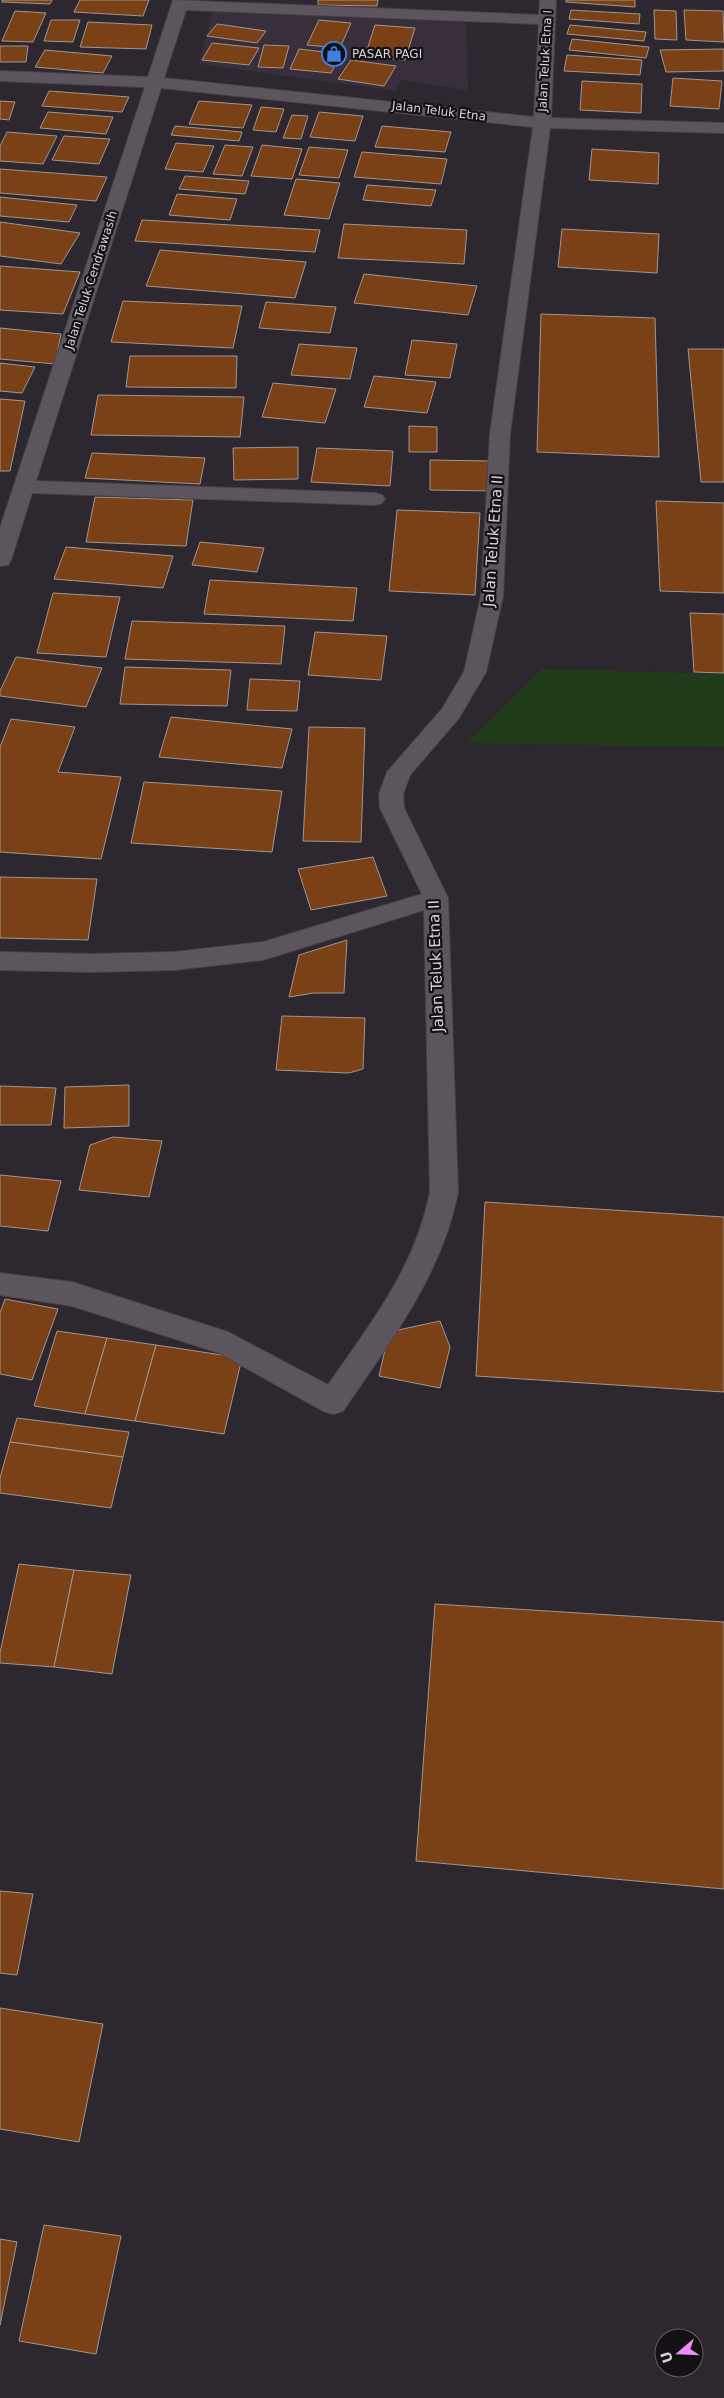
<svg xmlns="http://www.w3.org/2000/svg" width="724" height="2398" viewBox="0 0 724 2398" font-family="'DejaVu Sans',sans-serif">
<rect width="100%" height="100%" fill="#2d272f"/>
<polygon fill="#392e3b" points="212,12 466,22 468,90 401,80 397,91 199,64"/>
<polygon fill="#203c18" points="542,669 724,674 724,747 467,743"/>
<g fill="#7a4016" stroke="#a1968f">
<polygon points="2,0 52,0 50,4 2,2"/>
<polygon points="80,0 149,0 143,16 74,12"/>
<polygon points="318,0 378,0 377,6 318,5"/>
<polygon points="566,0 635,0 635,7 566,2"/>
<polygon points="571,10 640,14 639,24 569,19"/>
<polygon points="654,10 676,11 677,40 655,39"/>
<polygon points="684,10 723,11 724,42 686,40"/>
<polygon points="15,11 46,13 33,42 2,41"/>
<polygon points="51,20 80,20 73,42 44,41"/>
<polygon points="319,20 351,23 340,48 307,45"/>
<polygon points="88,22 152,25 146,49 80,47"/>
<polygon points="217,24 266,31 257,43 207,36"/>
<polygon points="375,25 415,28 405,60 365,56"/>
<polygon points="570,25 646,32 644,41 567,34"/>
<polygon points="572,39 649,47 646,58 569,50"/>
<polygon points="212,43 259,48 249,65 202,60"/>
<polygon points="264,45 289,46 283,68 258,67"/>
<polygon points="0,46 28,46 26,62 0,62"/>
<polygon points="299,49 341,54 331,73 290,69"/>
<polygon points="724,49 724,71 666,72 660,50"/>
<polygon points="45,50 112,56 103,73 35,67"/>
<polygon points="567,55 642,60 640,75 564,71"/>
<polygon points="351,60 396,66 384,86 338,79"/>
<polygon points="673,78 722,81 719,109 670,106"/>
<polygon points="582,81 642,84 641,113 580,110"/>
<polygon points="49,91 129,97 122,112 42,106"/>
<polygon points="0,101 15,102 9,120 0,119"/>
<polygon points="199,101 252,105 243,128 189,124"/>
<polygon points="261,107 284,109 276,132 253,130"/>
<polygon points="48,112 113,117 106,134 40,128"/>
<polygon points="319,112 363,116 355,141 310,137"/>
<polygon points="292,115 308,116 301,139 283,138"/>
<polygon points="175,126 242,132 239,141 171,135"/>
<polygon points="382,126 451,132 445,152 375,147"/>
<polygon points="7,132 57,136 43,164 0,161 0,146"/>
<polygon points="64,136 110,139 99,164 52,160"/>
<polygon points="176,143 214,146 203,172 165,169"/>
<polygon points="225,145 253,147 242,176 213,174"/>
<polygon points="262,145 302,149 292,179 251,176"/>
<polygon points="309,147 348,150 339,178 299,175"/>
<polygon points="592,149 659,153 658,184 589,180"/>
<polygon points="362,152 447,159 441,184 354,177"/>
<polygon points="0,169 107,177 96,201 0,193"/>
<polygon points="185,176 249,181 245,194 179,189"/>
<polygon points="296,179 340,183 329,219 284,215"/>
<polygon points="367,185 436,190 431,206 363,200"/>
<polygon points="177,194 237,199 230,220 169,215"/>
<polygon points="0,197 77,205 69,222 0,216"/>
<polygon points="142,220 320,230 315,252 135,241"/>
<polygon points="0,222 80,233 61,264 0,256"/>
<polygon points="344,224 467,230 464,264 338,258"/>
<polygon points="562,229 659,234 657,273 558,267"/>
<polygon points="160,250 306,262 295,298 146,286"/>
<polygon points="0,266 80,272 63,314 0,310"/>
<polygon points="364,274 477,286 468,315 354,303"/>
<polygon points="123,301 242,306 233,348 111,342"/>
<polygon points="266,302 336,307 330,333 259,328"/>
<polygon points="541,314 655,318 659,457 537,452"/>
<polygon points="0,328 61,334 55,364 0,359"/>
<polygon points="412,340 457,344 450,378 405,375"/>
<polygon points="299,344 357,348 350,379 291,375"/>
<polygon points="688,349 724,349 724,482 701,482"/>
<polygon points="130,356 237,356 236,388 126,387"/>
<polygon points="0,363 35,367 22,393 0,391"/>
<polygon points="374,376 436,382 427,413 364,407"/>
<polygon points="273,383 336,389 325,423 262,417"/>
<polygon points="98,395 244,397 240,437 91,435"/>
<polygon points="0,399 25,401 10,471 0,471"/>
<polygon points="409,426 437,427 437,452 409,452"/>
<polygon points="298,447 298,479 234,480 233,448"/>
<polygon points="317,448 393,451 390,486 311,482"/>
<polygon points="92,453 205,458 200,484 85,478"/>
<polygon points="430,460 490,461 491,491 430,490"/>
<polygon points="95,497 193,500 186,546 86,542"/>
<polygon points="656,501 724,503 724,593 660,591"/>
<polygon points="397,510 480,513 475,595 389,591"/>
<polygon points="200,542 264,548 257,572 192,565"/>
<polygon points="66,547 173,556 163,588 54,579"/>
<polygon points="210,580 357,588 353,621 204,614"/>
<polygon points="53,593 120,597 106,657 37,653"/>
<polygon points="690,613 724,614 724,673 694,672"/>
<polygon points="132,621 285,626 281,664 125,659"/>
<polygon points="315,632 387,636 381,680 308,675"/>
<polygon points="16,657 102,668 86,707 0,696 0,691"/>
<polygon points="125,667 231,670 227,706 120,704"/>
<polygon points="250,679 300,681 297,711 247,710"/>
<polygon points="171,717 292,729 282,768 159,757"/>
<polygon points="11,719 75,727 58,772 121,777 101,859 0,852 0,747"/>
<polygon points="309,727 365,728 361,842 303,841"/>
<polygon points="144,782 282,791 272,852 131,843"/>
<polygon points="373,857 387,896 311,910 298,869"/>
<polygon points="0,877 97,879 88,940 0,938"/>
<polygon points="347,940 344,993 314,993 289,997 299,955"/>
<polygon points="282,1016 365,1018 363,1069 349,1073 276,1070"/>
<polygon points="129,1085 129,1126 64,1128 65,1087"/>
<polygon points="0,1086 56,1088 51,1125 0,1125"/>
<polygon points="113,1137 162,1141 149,1197 79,1190 90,1145"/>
<polygon points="0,1175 61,1181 48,1231 0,1226"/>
<polygon points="485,1202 724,1217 724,1392 476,1376"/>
<polygon points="5,1299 58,1309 32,1380 0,1374 0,1313"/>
<polygon points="440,1321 450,1347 440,1388 379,1376 389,1332"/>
<polygon points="57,1331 107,1338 85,1414 34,1406"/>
<polygon points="107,1338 156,1345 135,1421 85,1414"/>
<polygon points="156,1345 242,1358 224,1434 135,1421"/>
<polygon points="17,1418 129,1432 123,1457 10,1442"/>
<polygon points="10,1442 123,1457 111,1508 0,1493 0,1478"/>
<polygon points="19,1564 74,1570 54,1667 0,1663 0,1653"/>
<polygon points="74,1570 131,1575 112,1674 54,1667"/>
<polygon points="435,1604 724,1622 724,1889 416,1861"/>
<polygon points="0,1891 33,1894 17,1975 0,1973"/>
<polygon points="0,2008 103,2024 79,2142 0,2129"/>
<polygon points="44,2225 121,2236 96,2354 19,2341"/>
<polygon points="0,2239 17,2242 0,2325"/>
</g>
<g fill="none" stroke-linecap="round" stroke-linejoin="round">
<defs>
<path id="minor" d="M 173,0 L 539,15 L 540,0 L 556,0 L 551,118 L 724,123 L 724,133 L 550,128 L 510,434 L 503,596 L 486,672 L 459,718 L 410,775 L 403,794 L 404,808 L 448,898 L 458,1192 C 442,1275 390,1342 343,1411 L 333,1414 L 323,1411 L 219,1353 L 72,1306 L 0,1295 L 0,1273 L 72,1282 L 228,1332 L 328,1385 C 371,1323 415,1268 430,1192 L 424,910 L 263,960 L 174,970 L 92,972 L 0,970 L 0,952 L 92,954 L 174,952 L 263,942 L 422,894 L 380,808 L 379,794 L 387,772 L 442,709 L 464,672 L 481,596 L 490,434 L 533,127 L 161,88 L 36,481 L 375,493 L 382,495 L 385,499 L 382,503 L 375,505 L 32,493 L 11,560 L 8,565 L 0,566 L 0,528 L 145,87 L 0,81 L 0,71 L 148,77 ZM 186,10 L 539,24 L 534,117 L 164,78 Z"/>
</defs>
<use href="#minor" stroke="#484249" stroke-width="2"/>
<use href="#minor" fill="#5c555d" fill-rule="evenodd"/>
</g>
<defs>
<symbol id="shop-ring" viewBox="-11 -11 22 22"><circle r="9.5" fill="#141115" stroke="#3f7fe0" stroke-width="1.5"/><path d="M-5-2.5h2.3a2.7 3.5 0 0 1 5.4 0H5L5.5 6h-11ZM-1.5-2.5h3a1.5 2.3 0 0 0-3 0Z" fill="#3f7fe0"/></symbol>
</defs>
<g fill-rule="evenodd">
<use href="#shop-ring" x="320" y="40" width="28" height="28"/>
</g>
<g text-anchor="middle" stroke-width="4.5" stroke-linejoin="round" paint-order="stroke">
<g font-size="12" fill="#d6d2d7" stroke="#141115" text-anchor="start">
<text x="352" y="58">PASAR PAGI</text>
</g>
<g font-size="12" fill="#d6d2d7" stroke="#141115">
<text transform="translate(545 61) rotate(-87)" y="4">Jalan Teluk Etna I</text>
<text transform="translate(439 111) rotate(7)" y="4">Jalan Teluk Etna</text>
<text transform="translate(91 280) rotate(-72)" y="4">Jalan Teluk Cendrawasih</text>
</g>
<g font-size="15" fill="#d6d2d7" stroke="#141115">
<text transform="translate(493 541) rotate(-86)" y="5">Jalan Teluk Etna II</text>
<text transform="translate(436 966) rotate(-92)" y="5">Jalan Teluk Etna II</text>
</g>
</g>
<g transform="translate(679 2353) rotate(251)"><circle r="24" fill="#141115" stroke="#625e63"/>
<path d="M0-4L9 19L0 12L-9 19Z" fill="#ed8cf9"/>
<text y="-8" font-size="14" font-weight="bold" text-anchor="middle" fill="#d6d2d7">U</text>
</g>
</svg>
